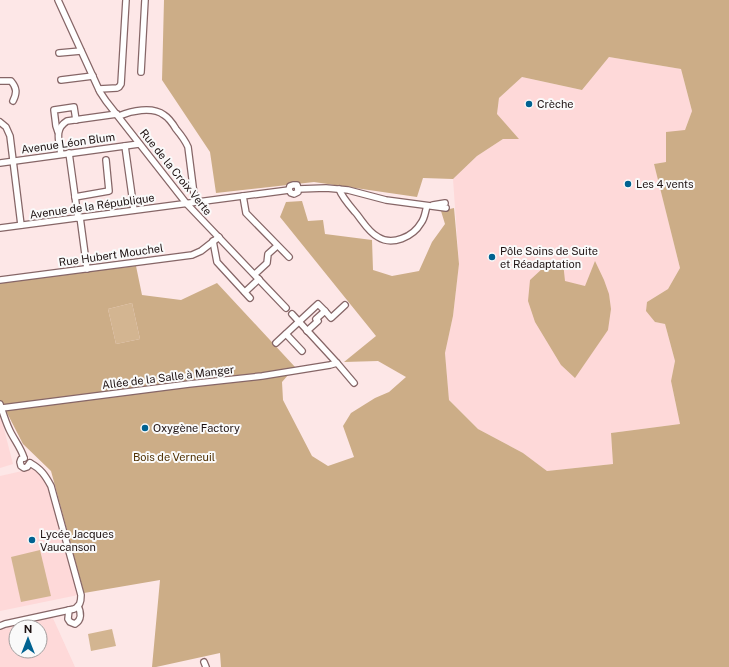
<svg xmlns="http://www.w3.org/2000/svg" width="729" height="667" viewBox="0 0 729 667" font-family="'Public Sans',sans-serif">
<rect width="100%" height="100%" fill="#fde7e7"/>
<g fill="#fed9d9" fill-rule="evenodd">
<polygon points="609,57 681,69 692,111 685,130 666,162 654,164 680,268 668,289 647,302 655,322 665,324 675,361 671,381 680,424 611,433 613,464 547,471 523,453 478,429 449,400 445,353 453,316 459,264 453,179 477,156 503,139 519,139 497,115 499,98 522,77 582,90"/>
<polygon points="0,415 4,429 13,464 0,468"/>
<polygon points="31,469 35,470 49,485 78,595 0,611 0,476"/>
<path d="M 52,616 L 75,667 L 0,667 L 0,630 L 17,624 ZM 16,627 L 40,627 L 40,651 L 16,651 Z"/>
</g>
<g fill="#d3b591">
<polygon points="132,303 140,339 116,344 108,309"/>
<polygon points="40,550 51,596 21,602 11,557"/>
<polygon points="112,629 116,646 91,651 88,634"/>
</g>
<g fill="#ccad87" fill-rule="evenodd">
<path d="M 164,0 L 729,0 L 729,667 L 221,667 L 220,653 L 156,667 L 152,667 L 160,580 L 84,593 L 51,471 L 23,444 L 4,407 L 0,406 L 0,281 L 136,266 L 142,295 L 181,300 L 217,283 L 295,367 L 282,382 L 283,400 L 312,456 L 328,466 L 354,457 L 343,426 L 351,413 L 375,398 L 389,392 L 406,377 L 378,361 L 344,362 L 376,336 L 280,217 L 286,202 L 302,201 L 308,221 L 323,220 L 325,234 L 372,240 L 373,270 L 392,276 L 419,271 L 432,242 L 445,224 L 441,211 L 454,208 L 459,264 L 453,316 L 445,353 L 449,400 L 478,429 L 523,453 L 547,471 L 613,464 L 611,433 L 680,424 L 671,381 L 675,361 L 665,324 L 655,322 L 646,311 L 647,302 L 668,289 L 680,268 L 654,164 L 666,162 L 666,132 L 685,130 L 692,111 L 681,69 L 609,57 L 582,90 L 522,77 L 499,98 L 497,114 L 519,139 L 503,139 L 477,156 L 453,179 L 423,178 L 417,197 L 314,182 L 216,193 L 210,152 L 162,80 ZM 132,303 L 140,339 L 116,344 L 108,309 Z"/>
<polygon points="595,261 604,280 609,294 611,309 608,330 575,378 561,365 535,322 528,301 530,280 543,268 563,262 565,281 585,286"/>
</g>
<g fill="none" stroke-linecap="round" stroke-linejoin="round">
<defs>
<g id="minor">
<polyline points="58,0 100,92 106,101 186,203 286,308"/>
<polyline points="59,53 81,51"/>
<polyline points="141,72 145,0"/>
<polyline points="61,80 93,76"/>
<path d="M 0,81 L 11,81 C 17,88 17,93 13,101"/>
<polyline points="99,89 117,88 119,87 121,84 126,0"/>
<path d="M 119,116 C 131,111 152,106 164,115 C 169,118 173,124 176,129 C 181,135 185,140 188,147 L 195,202"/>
<polyline points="0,122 6,127 10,136 21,225"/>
<polyline points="58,132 56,126 54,110 74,107 76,120"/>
<polyline points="125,146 134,210"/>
<polyline points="69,153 78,218"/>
<path d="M 61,154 C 59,141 54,129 67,121 L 117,114"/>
<polyline points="0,163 139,144"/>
<polyline points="298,189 326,188 348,190 386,200 446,208"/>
<path d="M 339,189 C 342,197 349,205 355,212 C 362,220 368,232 378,237 C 392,246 413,237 421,223 C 425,218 425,212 427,206"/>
<polyline points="289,190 291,193 294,194 298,192 298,189"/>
<polyline points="289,190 290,186 293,185 297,185 298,189"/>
<polyline points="243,196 246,213 289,257"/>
<polyline points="75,197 109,191 106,160"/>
<polyline points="433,205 445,203"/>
<polyline points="80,217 87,269"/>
<polyline points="0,228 289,190"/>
<polyline points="213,241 217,262 250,298"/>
<polyline points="255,274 267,263 268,254 277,246"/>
<polyline points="0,280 192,255 201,251 219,237"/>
<polyline points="245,292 259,279"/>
<polyline points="292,314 337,363 354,383"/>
<polyline points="307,331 318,321 316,319 325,311 331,318 345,305"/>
<polyline points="286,334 302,351"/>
<polyline points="276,343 318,304 325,311"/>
<path d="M 0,404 C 3,413 6,423 10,431 C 15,441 21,448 24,458"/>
<polyline points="2,408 189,384 262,376 330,365 337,363"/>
<polyline points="24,458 21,459 20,462 21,466 24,468 27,467 30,463"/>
<path d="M 69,610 L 68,619 L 70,622 L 75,624 C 82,620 81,612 78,606"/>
<path d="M 0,626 L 5,624 L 74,609 C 80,606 81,602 81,595 L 51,486 C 45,475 41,469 30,463"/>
<polyline points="204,662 206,667"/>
</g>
</defs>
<use href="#minor" stroke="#866667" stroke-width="8"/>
<use href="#minor" stroke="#fff" stroke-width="5.5"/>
</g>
<g fill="#006291" stroke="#fafafa" stroke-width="1.5">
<circle cx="529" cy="104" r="4"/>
<circle cx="628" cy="184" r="4"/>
<circle cx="492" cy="257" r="4"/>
<circle cx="145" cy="428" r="4"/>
<circle cx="32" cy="540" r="4"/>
</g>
<g text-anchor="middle" stroke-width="4" stroke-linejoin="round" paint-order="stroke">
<g font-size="11" fill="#1f1313" stroke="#fafafa" text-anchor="start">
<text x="537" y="108">Crèche</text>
<text x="636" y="188">Les 4 vents</text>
<text x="500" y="255">Pôle Soins de Suite<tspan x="500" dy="13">et Réadaptation</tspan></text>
<text x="153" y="432">Oxygène Factory</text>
<text x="40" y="538">Lycée Jacques<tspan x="40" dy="13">Vaucanson</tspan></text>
</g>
<g font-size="11" fill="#1f1313" stroke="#fafafa">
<text transform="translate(68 143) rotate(-8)" y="4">Avenue Léon Blum</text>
<text transform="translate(176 172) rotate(51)" y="4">Rue de la Croix Verte</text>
<text transform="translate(92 206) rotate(-8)" y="4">Avenue de la République</text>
<text transform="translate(111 255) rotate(-8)" y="4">Rue Hubert Mouchel</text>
<text transform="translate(168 377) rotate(-7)" y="4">Allée de la Salle à Manger</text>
</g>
<g font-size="11" fill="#4f3000" stroke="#fafafa">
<text x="174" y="461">Bois de Verneuil</text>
</g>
</g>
<g transform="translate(28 639)"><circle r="19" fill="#fafafa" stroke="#a29e9e"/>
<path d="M0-3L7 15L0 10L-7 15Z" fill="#006291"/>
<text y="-6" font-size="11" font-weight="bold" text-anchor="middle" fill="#1f1313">N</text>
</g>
</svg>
